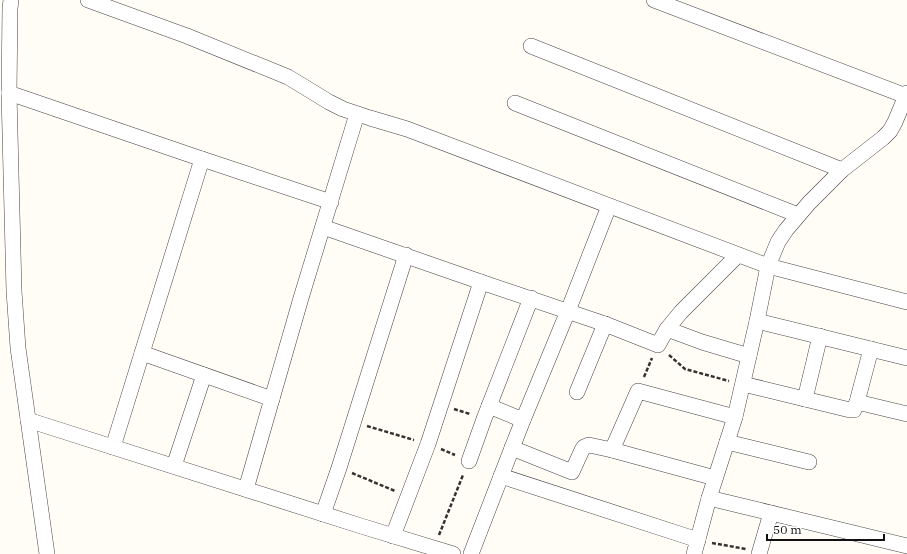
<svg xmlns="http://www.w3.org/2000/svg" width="907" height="554" viewBox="0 0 907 554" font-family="'IBM Plex Serif',serif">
<rect width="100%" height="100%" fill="#fffdf5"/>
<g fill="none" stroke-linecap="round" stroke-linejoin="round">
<defs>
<g id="minor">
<polyline points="11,0 10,8 9,93 14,291 18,348 47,554"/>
<polyline points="88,0 187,36 288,77 329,102 343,109 370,118 407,129 768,266 907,302"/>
<polyline points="654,0 906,96"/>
<polyline points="531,46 842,170"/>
<polyline points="9,93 202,159 331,202"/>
<polyline points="515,103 798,215"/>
<polyline points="609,206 568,311 523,420 512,448 572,472 582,450 584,447 589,445 612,450 715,478"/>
<polyline points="323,227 481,282"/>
<polyline points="757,321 768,266 778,242 786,230 809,203 842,170 883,138 890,131 895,122 907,93"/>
<polyline points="667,329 702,342 749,356"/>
<polyline points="142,353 272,399"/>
<polyline points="743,384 850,410 854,410 857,402 871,349"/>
<polyline points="577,392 605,324"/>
<polyline points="805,399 820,336"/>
<polyline points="857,402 907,414"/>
<polyline points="489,406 523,420"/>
<polyline points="28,420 361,526 453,554"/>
<polyline points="727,442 809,462"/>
<polyline points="113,447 202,159"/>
<polyline points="612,450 638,391 735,417"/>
<polyline points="469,461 484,419 531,298"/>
<polyline points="174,466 204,375"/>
<polyline points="501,476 698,540"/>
<polyline points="246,489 301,298 357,114"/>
<polyline points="709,498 907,546"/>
<polyline points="323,514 339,468 406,255"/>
<polyline points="393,536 428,444 481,282 605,324 658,345 667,329 681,312 738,255"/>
<polyline points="471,554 512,448"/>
<polyline points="694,554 709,498 735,417 757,321 907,358"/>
<polyline points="759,554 771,513"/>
</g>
</defs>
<use href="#minor" stroke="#444" stroke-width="16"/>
<g stroke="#333" stroke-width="2.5" stroke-dasharray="4 2" stroke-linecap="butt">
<polyline points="669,355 685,369 729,381"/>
<polyline points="644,377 652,358"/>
<polyline points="454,409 470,414"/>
<polyline points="367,426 414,440"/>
<polyline points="441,449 455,455"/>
<polyline points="352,473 395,491"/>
<polyline points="439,535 463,475"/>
<polyline points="712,543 746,549"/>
</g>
<use href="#minor" stroke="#fff" stroke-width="15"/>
</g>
<path d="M767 534v6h117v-6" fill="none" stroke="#111111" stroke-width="2"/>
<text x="773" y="534" font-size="12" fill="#111111" stroke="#ffffff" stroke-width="3" paint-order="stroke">50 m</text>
</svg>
